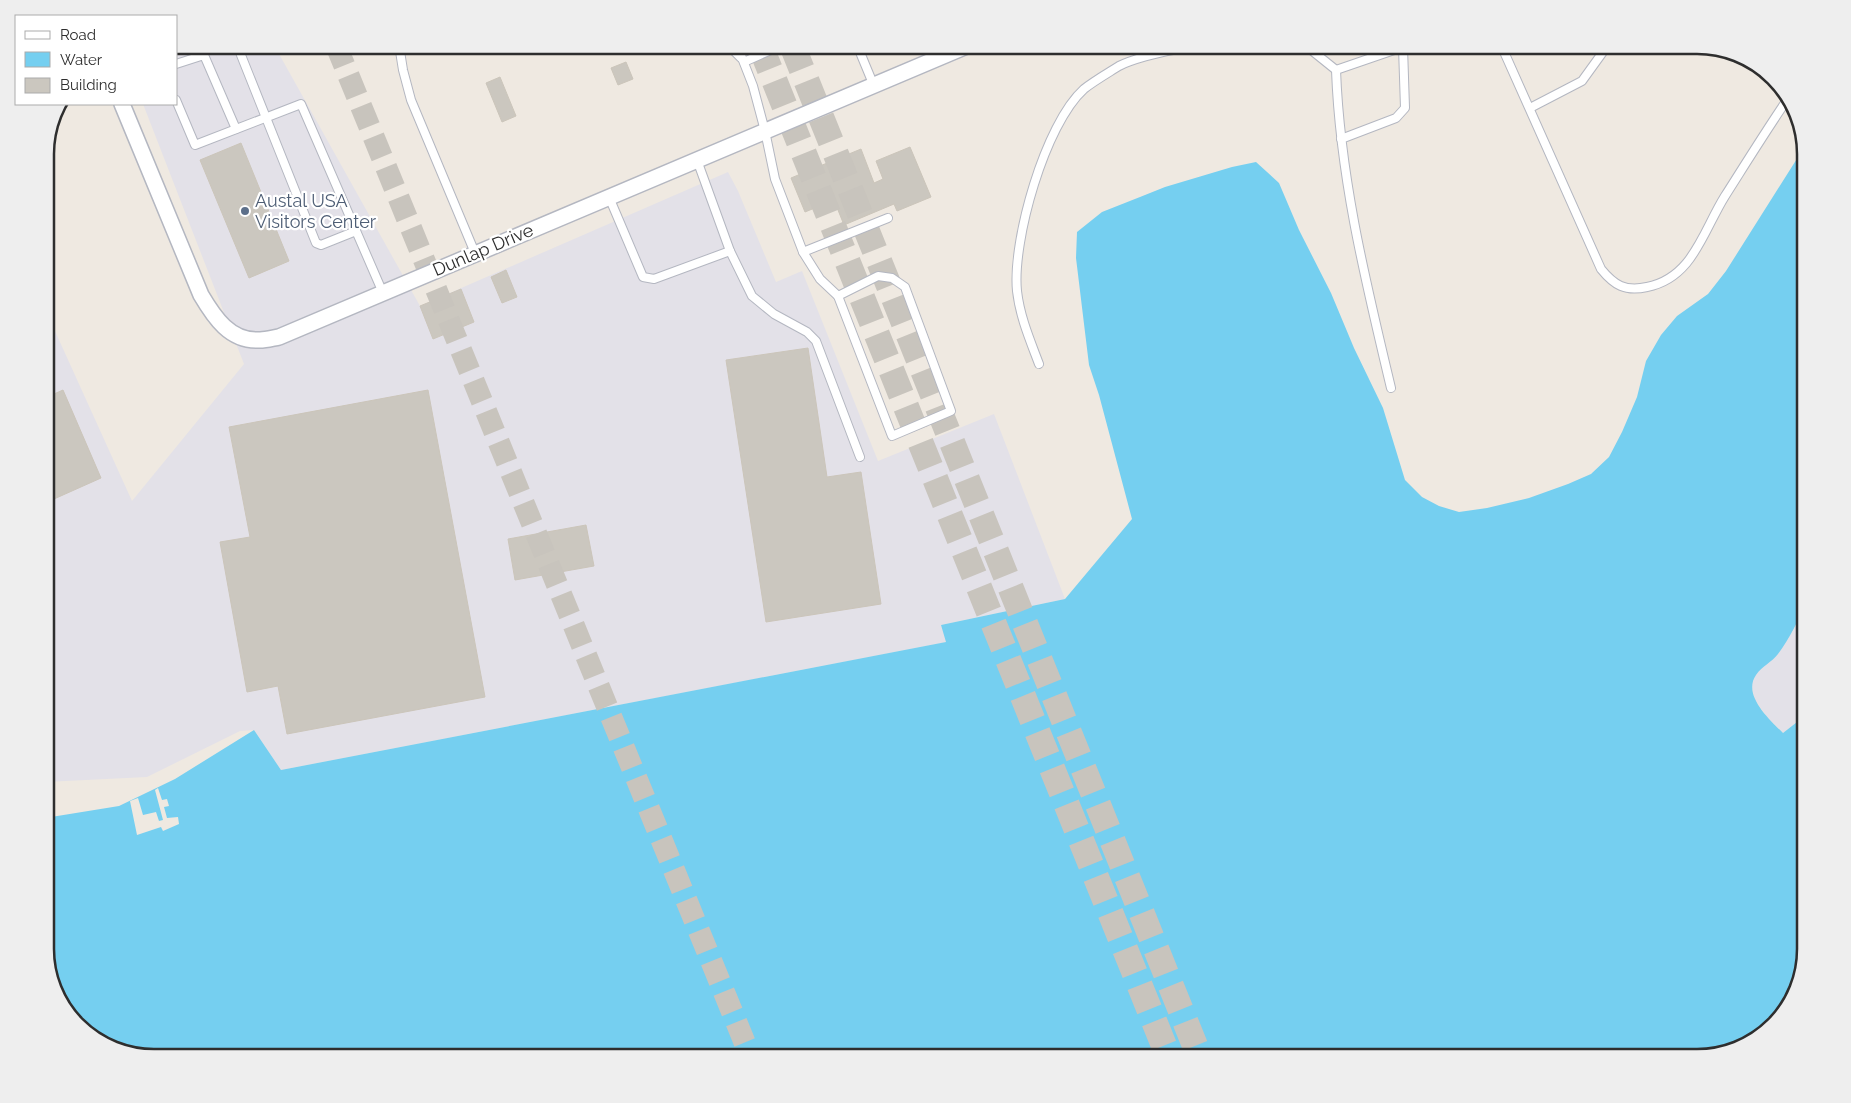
<svg xmlns="http://www.w3.org/2000/svg" width="1851" height="1103" viewBox="0 0 1851 1103" font-family="Raleway,sans-serif">
<rect width="100%" height="100%" fill="#efe9e1"/>
<g fill="#e3e1e8">
<polygon points="176,45 274,45 420,306 728,172 738,191 776,282 802,271 878,461 994,414 1065,599 941,625 947,642 281,770 254,730 240,731 147,777 45,782 45,309 132,501 244,364 143,104 176,104"/>
<polygon points="1806,603 1806,715 1783,733 1767,717 1755,700 1751,684 1755,675 1793,631"/>
</g>
<path fill="#75cff0" d="M 1805,146 L 1806,603 C 1798,621 1790,638 1778,654 C 1772,662 1762,666 1756,675 C 1742,695 1770,720 1783,733 L 1806,715 L 1806,950 L 1791,1004 L 1752,1043 L 1698,1058 L 153,1058 L 99,1043 L 60,1004 L 45,956 L 45,818 L 119,806 L 175,779 L 254,730 L 281,770 L 946,642 L 941,625 L 1065,599 L 1132,519 L 1099,395 L 1089,365 L 1076,258 L 1077,232 L 1102,212 L 1140,197 L 1165,187 L 1232,167 L 1256,162 L 1279,183 L 1299,230 L 1331,293 L 1354,348 L 1383,408 L 1405,480 L 1422,497 L 1439,506 L 1459,512 L 1487,508 L 1529,498 L 1568,484 L 1591,474 L 1609,457 L 1622,432 L 1637,397 L 1646,361 L 1661,335 L 1677,316 L 1708,294 L 1726,271 Z"/>
<polygon fill="#efe9e1" points="158,788 162,800 167,799 169,806 164,807 167,818 178,817 179,824 163,831 161,827 137,835 130,801 138,798 143,815 156,812 159,821 163,820 155,790"/>
<g fill="#cbc7bf" stroke="#cbc5ba">
<polygon points="626,62 633,79 618,85 611,68"/>
<polygon points="500,77 516,116 502,122 486,83"/>
<polygon points="241,143 289,261 249,278 200,160"/>
<polygon points="910,147 931,197 897,211 894,204 844,225 834,200 805,212 791,178 861,149 874,183 883,179 876,161"/>
<polygon points="506,270 517,297 502,303 491,277"/>
<polygon points="461,289 474,322 433,339 420,306"/>
<polygon points="808,348 827,477 861,472 881,604 766,622 726,360"/>
<polygon points="63,390 101,478 45,503 45,398"/>
<polygon points="428,390 485,697 287,734 278,686 247,692 220,542 250,537 229,427"/>
<polygon points="586,525 594,566 515,580 508,539"/>
</g>
<g fill="none" stroke-linecap="round" stroke-linejoin="round">
<polyline stroke="#c8c4bd" stroke-width="22" stroke-dasharray="22 11" stroke-linecap="butt" points="336,45 751,1058"/>
<g stroke="#c8c4bd" stroke-width="26" stroke-dasharray="26 13" stroke-linecap="butt">
<polyline points="760,45 1169,1058"/>
<polyline points="792,45 1200,1058"/>
</g>
<defs>
<g id="service">
<polyline points="237,45 316,243 321,245 356,231"/>
<polyline points="399,45 403,70 411,100 475,253"/>
<polyline points="728,45 741,58"/>
<polyline points="737,45 753,86 765,131 775,179 803,252 820,279 838,296"/>
<polyline points="857,45 874,86"/>
<path d="M 1305,45 L 1336,70 C 1340,178 1366,283 1391,388"/>
<path d="M 1501,45 L 1601,269 C 1614,285 1625,292 1647,287 C 1693,278 1703,231 1725,196 C 1746,163 1767,129 1789,97"/>
<polyline points="744,62 782,45"/>
<polyline points="176,64 204,55 236,129"/>
<polyline points="1336,70 1403,47 1404,45"/>
<polyline points="176,100 195,145 301,104 383,293"/>
<polyline points="1530,108 1582,81 1608,45"/>
<polyline points="1341,139 1396,118 1405,108 1403,47"/>
<polyline points="697,160 730,251 752,296 774,314 807,332 816,341 860,457"/>
<polyline points="609,197 643,277 654,279 730,251"/>
<polyline points="803,252 888,218"/>
<polygon points="878,276 892,278 905,287 951,411 892,436 838,296"/>
<path d="M 1039,364 C 1030,340 1020,317 1017,291 C 1012,241 1045,124 1084,89 C 1094,81 1108,73 1119,66 C 1130,60 1160,52 1173,50 C 1182,48 1191,48 1200,45"/>
</g>
<path id="minor" d="M 122,104 L 201,295 C 214,317 230,342 260,340 C 266,340 273,338 279,337 L 969,45"/>
</defs>
<use href="#service" stroke="#b4b7c1" stroke-width="10"/>
<use href="#minor" stroke="#b4b7c1" stroke-width="18"/>
<use href="#service" stroke="#fff" stroke-width="8"/>
<use href="#minor" stroke="#fff" stroke-width="15"/>
</g>
<circle fill="#5c6f8a" stroke="#fff" stroke-width="2" cx="245" cy="211" r="5"/>
<g text-anchor="middle" stroke-width="4.5" stroke-linejoin="round" paint-order="stroke">
<g font-size="18" fill="#4e5e75" stroke="#fff" text-anchor="start">
<text x="255" y="207">Austal USA<tspan x="255" dy="21">Visitors Center</tspan></text>
</g>
<g font-size="18" fill="#2e2e2e" stroke="#fff">
<text transform="translate(483 250) rotate(-23)" y="6">Dunlap Drive</text>
</g>
</g>
<path d="M0 0H1851V1103H0ZM154 54H1697A100 100 0 0 1 1797 154V949A100 100 0 0 1 1697 1049H154A100 100 0 0 1 54 949V154A100 100 0 0 1 154 54Z" fill="#eee" fill-rule="evenodd"/>
<path fill="none" stroke="#2e2e2e" stroke-width="2.5" d="M154 54H1697A100 100 0 0 1 1797 154V949A100 100 0 0 1 1697 1049H154A100 100 0 0 1 54 949V154A100 100 0 0 1 154 54Z"/>
<rect x="15" y="15" width="162" height="90" fill="#ffffff" stroke="#ababab"/>
<rect x="25" y="31" width="25" height="8" fill="#ffffff" stroke="#ababab"/>
<text x="60" y="40" font-size="15" fill="#2e2e2e">Road</text>
<rect x="25" y="52" width="25" height="15" fill="#75cff0" stroke="#ababab"/>
<text x="60" y="65" font-size="15" fill="#2e2e2e">Water</text>
<rect x="25" y="78" width="25" height="15" fill="#cbc7bf" stroke="#ababab"/>
<text x="60" y="90" font-size="15" fill="#2e2e2e">Building</text>
</svg>
